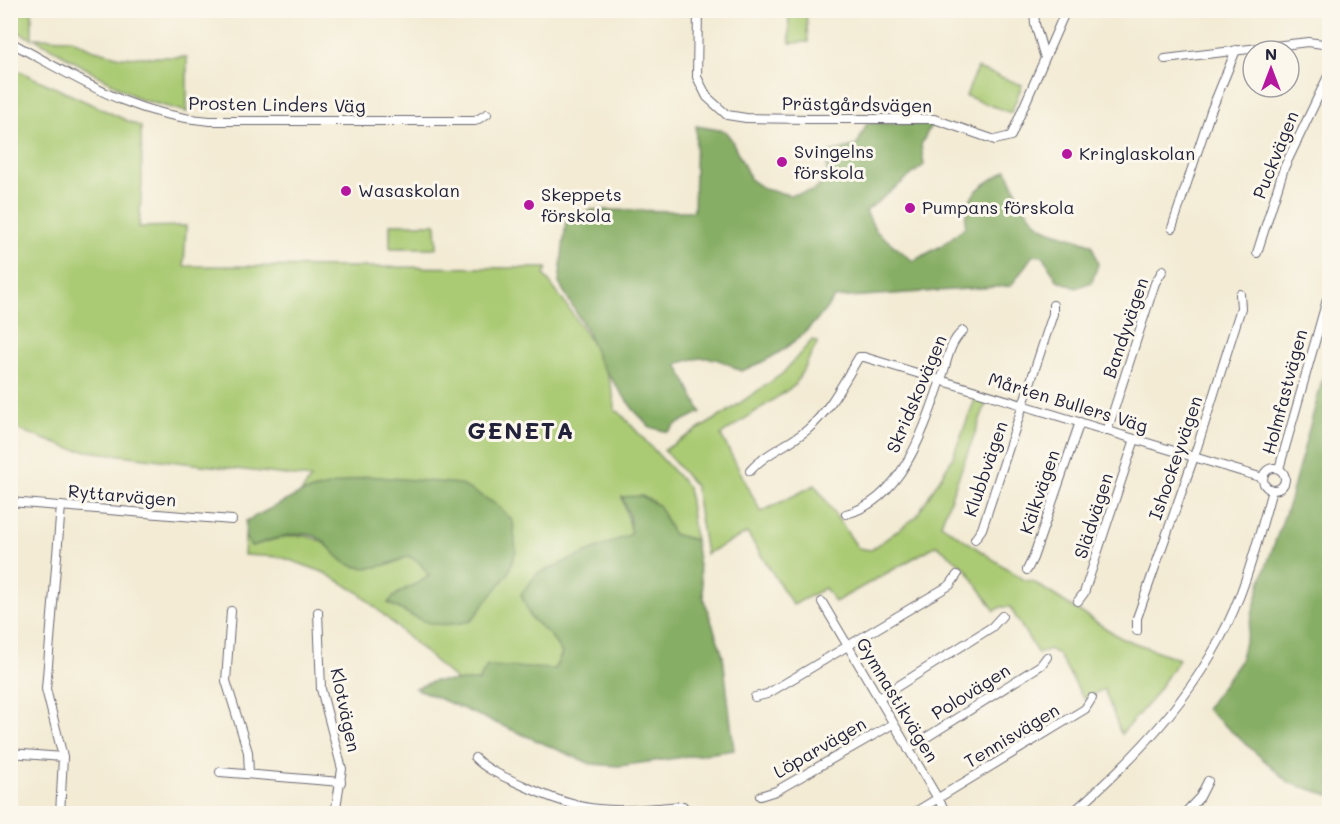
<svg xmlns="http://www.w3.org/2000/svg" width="1340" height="824" viewBox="0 0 1340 824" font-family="Mali,sans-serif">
<rect width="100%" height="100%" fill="#fbf7ec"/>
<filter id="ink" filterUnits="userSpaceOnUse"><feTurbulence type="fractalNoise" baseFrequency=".0167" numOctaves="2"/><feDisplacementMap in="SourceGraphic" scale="12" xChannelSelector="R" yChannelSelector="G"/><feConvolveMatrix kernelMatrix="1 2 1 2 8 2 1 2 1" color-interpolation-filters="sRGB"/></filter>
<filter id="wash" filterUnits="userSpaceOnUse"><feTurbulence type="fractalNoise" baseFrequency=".008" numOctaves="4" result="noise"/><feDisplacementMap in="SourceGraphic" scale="24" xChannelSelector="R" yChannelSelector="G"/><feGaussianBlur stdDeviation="1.35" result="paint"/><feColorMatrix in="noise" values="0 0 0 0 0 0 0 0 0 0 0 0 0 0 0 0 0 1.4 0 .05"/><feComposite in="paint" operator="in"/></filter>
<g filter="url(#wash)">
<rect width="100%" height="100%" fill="#f3ebd4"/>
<g fill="#aaca73" stroke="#667657" stroke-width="1.5">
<polygon points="10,11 32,11 32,39 11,28"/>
<polygon points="788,11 806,11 808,42 790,43"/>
<polygon points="34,38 71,39 91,49 121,57 187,57 187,112 139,99"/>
<path d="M 10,67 L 141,127 L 142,183 L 139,227 L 186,226 L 184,266 L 547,268 L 544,275 C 570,310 615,366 615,411 L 619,412 L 688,487 L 695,540 L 673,534 C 659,505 657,494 622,497 L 632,534 L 537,574 L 530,617 L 551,636 L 562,653 L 554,670 L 487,666 L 479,681 L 457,681 L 358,592 L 323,572 L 281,557 L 244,555 L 245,537 L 252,546 C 297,533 312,526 346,563 L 389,565 L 409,556 L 420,563 L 430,575 C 416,587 399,588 388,603 C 417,618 426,628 460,623 L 368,476 L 301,493 L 311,478 L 71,449 L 11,427 Z"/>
<polygon points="977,68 1022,85 1011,113 966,96"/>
<polygon points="390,224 436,224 437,248 390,248"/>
<polygon points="812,340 818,342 795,385 721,435 761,512 815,485 858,548 871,550 916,517 952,459 976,397 987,401 941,524 1024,580 1032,581 1121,638 1179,659 1152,699 1121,734 1104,689 1084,699 1058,654 1049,649 1038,654 1010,607 1001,607 995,611 966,569 937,545 835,602 825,588 793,605 747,533 706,554 695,486 664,450 724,414 782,374"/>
</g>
<g fill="#87ae65" stroke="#546850" stroke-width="1.5">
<path d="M 867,123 L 931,125 L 921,145 L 924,165 L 866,211 L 876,231 L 913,261 L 941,246 L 965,227 C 965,192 980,187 1007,170 C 1016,191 1027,223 1051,231 C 1065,236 1078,238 1092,245 L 1098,264 L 1092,282 L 1076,288 L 1057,280 L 1043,256 L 1033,255 L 1011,286 L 834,298 C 810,333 781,357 741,371 C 716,356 705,354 677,364 L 701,412 L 675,425 L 668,432 L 650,427 L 633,409 L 599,362 L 587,331 L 559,283 L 566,221 L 591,210 L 694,211 L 696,126 L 725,131 L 731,139 L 751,180 L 764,189 L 790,195 L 813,191 L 826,181 L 828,153 L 857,145 Z"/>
<polygon points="1329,355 1330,795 1329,795 1290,783 1206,709 1240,661 1261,581 1290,500"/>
<path d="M 368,476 L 460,484 L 496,504 L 513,521 L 516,551 L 508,574 L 471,621 C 428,630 424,621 388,603 C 399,588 416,587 429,576 L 420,563 L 409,556 C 390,564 367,574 346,563 C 335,557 328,542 315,536 C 297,529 269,541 251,546 L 245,537 L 246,521 L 301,493 Z"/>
<polygon points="642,496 659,506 673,534 695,540 704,599 723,656 734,750 619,766 591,764 415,688 434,681 479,681 487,666 555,669 562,653 551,636 530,617 521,594 537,574 631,534 629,515 622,497"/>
</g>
</g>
<g filter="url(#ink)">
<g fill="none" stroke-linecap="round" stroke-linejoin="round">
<defs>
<g id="minor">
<polyline points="698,10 697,77 707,97 727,115 746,118 809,119 934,119 995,140 1011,136 1066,10"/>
<polyline points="1034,10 1035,24 1044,55"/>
<path d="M 10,42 C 79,79 130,115 210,121 L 475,121 L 487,114"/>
<polyline points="1165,59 1308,42 1330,45"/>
<polyline points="1172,228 1211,111 1236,50"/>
<polyline points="1257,253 1284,168 1330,72"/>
<polyline points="1107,431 1155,283 1163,270"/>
<circle cx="1274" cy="479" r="11"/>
<polyline points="1279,469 1330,289"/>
<path d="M 750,471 C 765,453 789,445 807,430 C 830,410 843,383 859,357 L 864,357 L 1263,478"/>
<polyline points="10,502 232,520"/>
<path d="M 846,514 C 902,500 924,429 941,380 C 947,363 949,342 963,331"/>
<polyline points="975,539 982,529 1053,314 1053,305"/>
<polyline points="1027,570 1033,558 1080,422"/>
<polyline points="1078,601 1084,593 1135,439"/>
<polyline points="822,602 947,814"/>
<polyline points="231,611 226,681 248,752 249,774"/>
<polyline points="318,612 321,689 342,769 335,814"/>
<polyline points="1137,631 1137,618 1194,457 1241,308 1240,294"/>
<polyline points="755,697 767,694 950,585 957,575"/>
<polyline points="879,698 992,627 1002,616"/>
<polyline points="908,749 1041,665 1047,657"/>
<polyline points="10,753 63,757"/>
<path d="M 475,758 C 488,771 505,777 522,785 C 588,816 613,812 683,806 L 688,814"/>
<polyline points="220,772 341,782"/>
<polyline points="760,796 776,791 893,724"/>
<polyline points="60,814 63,757 46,689 61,506"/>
<polyline points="912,814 1085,709 1092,698"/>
<path d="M 1071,814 C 1142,752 1206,684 1240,595 C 1253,561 1262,525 1272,490"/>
<polyline points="1184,814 1200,797 1208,781"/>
</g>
</defs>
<use href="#minor" stroke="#6b6871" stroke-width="10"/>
<use href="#minor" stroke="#fff" stroke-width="8"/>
</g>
</g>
<g fill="#b5179e" stroke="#fbf7ec" stroke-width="2">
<circle cx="1067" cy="154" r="6"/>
<circle cx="782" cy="162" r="6"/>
<circle cx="346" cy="191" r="6"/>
<circle cx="529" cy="205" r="6"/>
<circle cx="910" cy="208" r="6"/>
</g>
<g text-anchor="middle" stroke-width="6" stroke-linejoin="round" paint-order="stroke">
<g font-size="18" fill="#22223b" stroke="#fbf7ec">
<text transform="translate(277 105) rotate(1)" y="6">Prosten Linders Väg</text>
<text transform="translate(857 105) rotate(1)" y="6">Prästgårdsvägen</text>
<text transform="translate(1276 155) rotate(-68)" y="6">Puckvägen</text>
<text transform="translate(1126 328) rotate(-71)" y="6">Bandyvägen</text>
<text transform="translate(1285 392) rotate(-75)" y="6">Holmfastvägen</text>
<text transform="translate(917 394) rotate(-67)" y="6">Skridskovägen</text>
<text transform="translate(1068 403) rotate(17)" y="6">Mårten Bullers Väg</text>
<text transform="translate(1176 458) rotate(-71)" y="6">Ishockeyvägen</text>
<text transform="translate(986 469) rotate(-71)" y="6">Klubbvägen</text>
<text transform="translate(1040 492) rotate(-71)" y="6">Kälkvägen</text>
<text transform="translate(122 496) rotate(5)" y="6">Ryttarvägen</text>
<text transform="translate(1094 516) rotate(-72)" y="6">Slädvägen</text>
<text transform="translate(971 692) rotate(-32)" y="6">Polovägen</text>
<text transform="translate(897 700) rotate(59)" y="6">Gymnastikvägen</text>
<text transform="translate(345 710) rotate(78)" y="6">Klotvägen</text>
<text transform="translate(1012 736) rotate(-31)" y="6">Tennisvägen</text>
<text transform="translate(820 748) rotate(-30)" y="6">Löparvägen</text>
</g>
<g font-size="18" fill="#22223b" stroke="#fbf7ec" text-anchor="start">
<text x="794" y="158">Svingelns<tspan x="794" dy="21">förskola</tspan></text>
<text x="1079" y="160">Kringlaskolan</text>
<text x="358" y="197">Wasaskolan</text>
<text x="541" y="201">Skeppets<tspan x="541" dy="21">förskola</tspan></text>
<text x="922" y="214">Pumpans förskola</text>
</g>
<g font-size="24" font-weight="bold" letter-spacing="1.5" fill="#22223b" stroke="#fbf7ec">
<text x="521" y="439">GENETA</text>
</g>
</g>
<rect width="1340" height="824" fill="none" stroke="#fbf7ec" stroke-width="36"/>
<g transform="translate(1271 69)"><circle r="28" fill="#fbf7ec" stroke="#a4a2a5" stroke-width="1.5"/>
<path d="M0-4.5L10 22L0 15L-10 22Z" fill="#b5179e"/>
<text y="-9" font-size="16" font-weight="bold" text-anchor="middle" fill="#22223b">N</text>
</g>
</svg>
